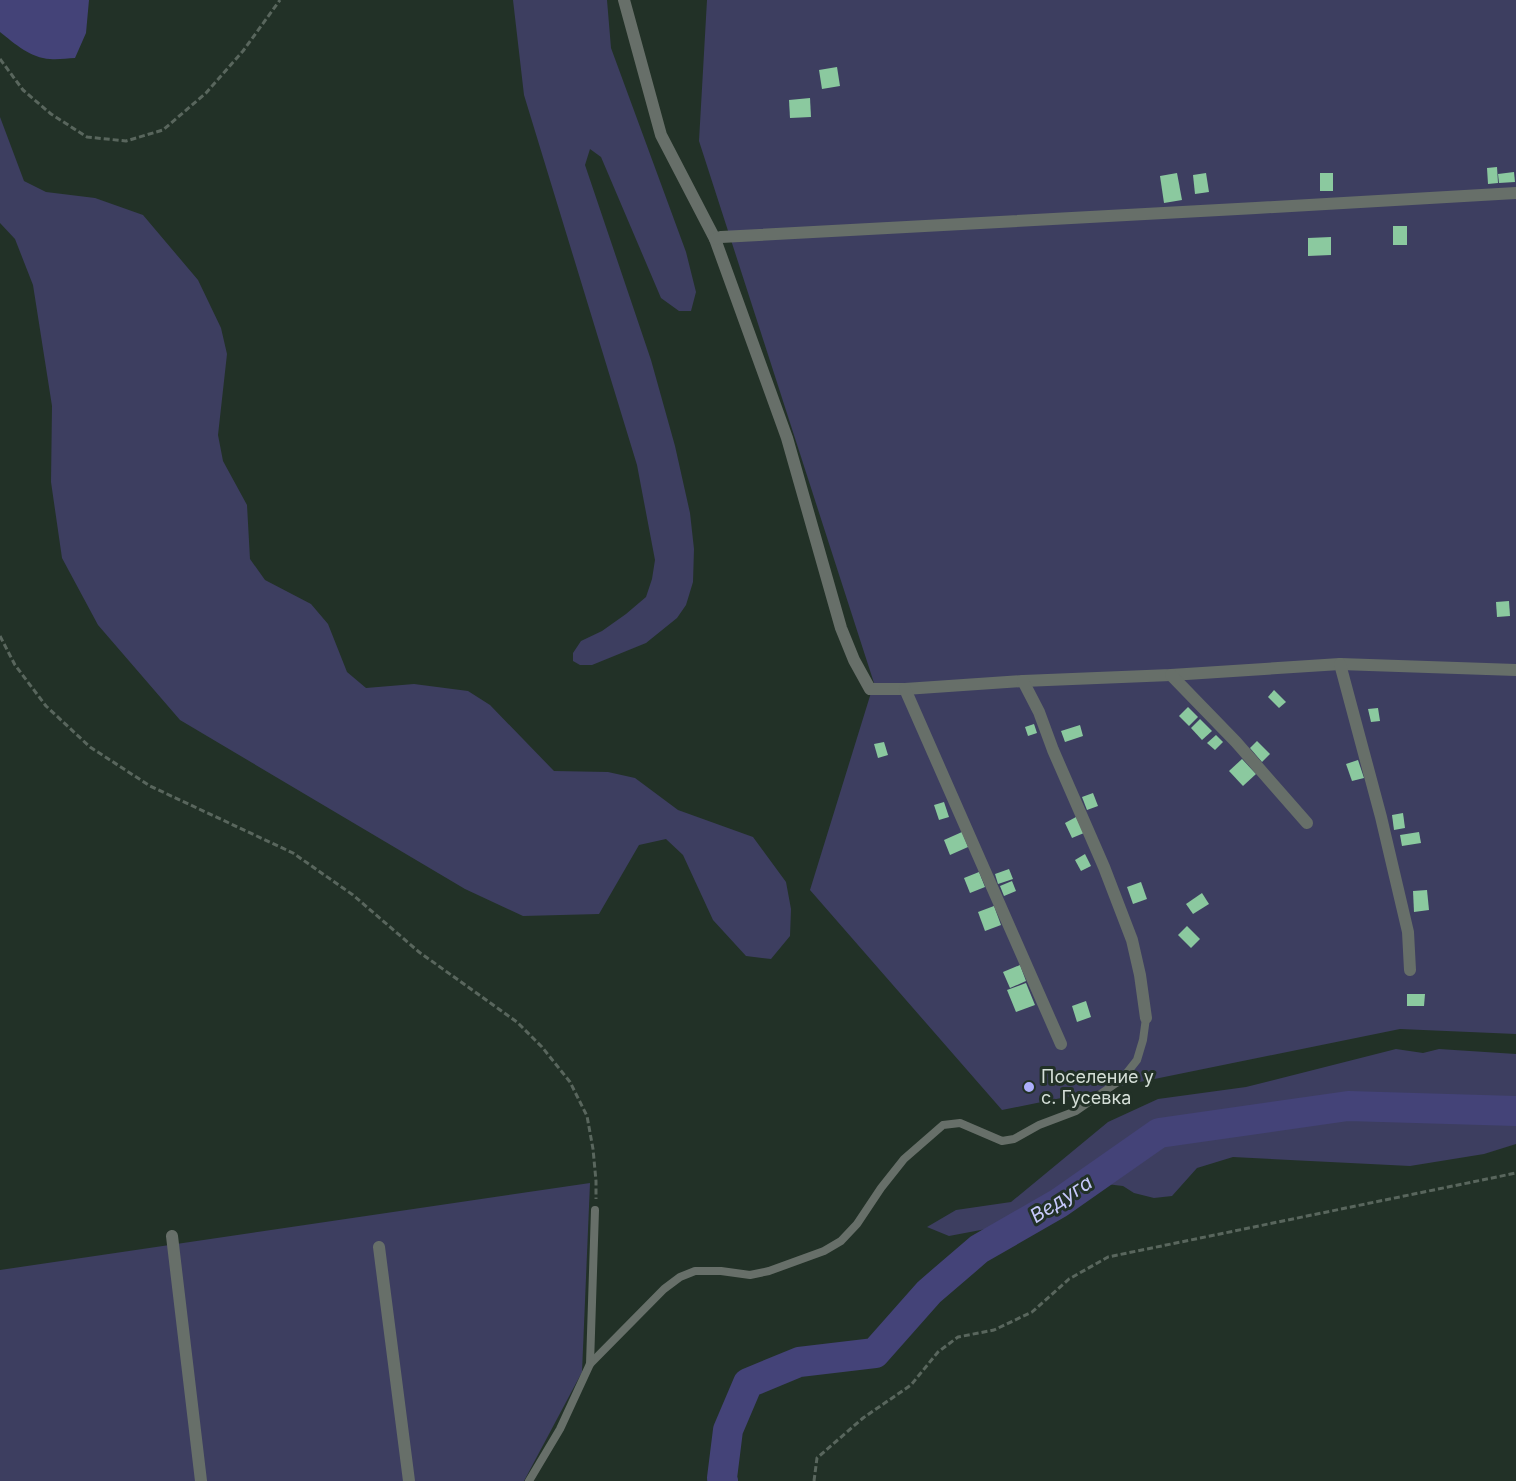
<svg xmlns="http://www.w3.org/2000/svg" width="1516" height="1481" viewBox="0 0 1516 1481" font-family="Inter,sans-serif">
<rect width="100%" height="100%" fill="#223127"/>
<g fill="#3d3e60">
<polygon points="513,0 607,0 611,48 686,252 696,292 691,311 679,311 661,298 601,157 590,149 585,165 651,360 675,446 690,513 694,549 693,582 686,605 677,618 646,643 592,665 580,665 573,661 573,653 581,641 602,631 626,614 646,597 652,579 655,560 637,465 524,95"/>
<polygon points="707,0 1516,0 1516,1034 1400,1029 1002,1110 810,890 874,683 699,141"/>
<polygon points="0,117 24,181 46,192 95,198 143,215 198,280 221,328 227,354 218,435 223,461 247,505 250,559 265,580 311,604 328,624 347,672 366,688 414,684 468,691 490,705 554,771 608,772 635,778 678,810 753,837 786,882 791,909 790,936 771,959 746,956 713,920 683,855 666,839 639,845 599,914 523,916 465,889 180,720 98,625 62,558 51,482 52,406 33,285 15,239 0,223"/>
<polygon points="1396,1049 1423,1053 1439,1049 1516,1054 1516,1144 1484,1154 1410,1166 1233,1157 1197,1168 1172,1196 1154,1198 1134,1193 1123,1186 1106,1184 1036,1203 986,1229 949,1236 927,1227 956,1210 1011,1202 1108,1122 1158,1099 1246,1087"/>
<polygon points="590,1183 582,1372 524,1481 0,1481 0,1270"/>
</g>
<path fill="#444378" d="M 0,0 L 89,0 L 86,33 L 75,58 C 67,58 58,60 50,59 C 31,58 15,44 0,32 Z"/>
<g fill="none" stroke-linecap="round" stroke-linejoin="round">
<polyline stroke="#444378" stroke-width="30" points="723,1481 722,1478 728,1430 748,1383 799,1362 875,1353 929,1292 979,1249 1059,1203 1159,1133 1348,1106 1516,1111"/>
</g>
<g fill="#8bc99f">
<polygon points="837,67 840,86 822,89 819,70"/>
<polygon points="810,98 811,117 790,118 789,100"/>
<polygon points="1497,167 1498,183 1488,184 1487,168"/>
<polygon points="1514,172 1515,182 1499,183 1498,174"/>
<polygon points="1177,173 1182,200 1164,203 1160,176"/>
<polygon points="1206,173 1209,192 1195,194 1193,175"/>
<rect x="1320" y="173" width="13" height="18"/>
<rect x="1393" y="226" width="14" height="19"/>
<polygon points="1331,237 1331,255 1308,256 1308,238"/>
<polygon points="1509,601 1510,616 1497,617 1496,602"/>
<polygon points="1274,690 1286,702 1279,708 1268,697"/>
<polygon points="1188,707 1198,717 1189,726 1179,716"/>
<polygon points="1378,708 1380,721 1371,722 1368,709"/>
<polygon points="1200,719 1212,731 1202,740 1191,728"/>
<polygon points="1034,724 1037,733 1028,736 1025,727"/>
<polygon points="1080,725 1083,736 1065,742 1061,731"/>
<polygon points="1216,735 1223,742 1215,750 1207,743"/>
<polygon points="1257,741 1270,754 1262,762 1250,748"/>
<polygon points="884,742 888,755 878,758 874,744"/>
<polygon points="1242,759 1256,774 1243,786 1229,771"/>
<polygon points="1358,760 1364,778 1352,781 1346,764"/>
<polygon points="1093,793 1098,806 1087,810 1082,797"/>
<polygon points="944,802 949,817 939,820 934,805"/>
<polygon points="1403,813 1405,828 1394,830 1392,815"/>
<polygon points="1076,817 1084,833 1072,838 1065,823"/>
<polygon points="962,832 968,847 950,855 944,840"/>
<polygon points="1419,832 1421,843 1402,846 1400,835"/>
<polygon points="1085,854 1091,866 1081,871 1075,860"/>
<polygon points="1009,869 1013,879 998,884 995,874"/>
<polygon points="979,872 985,887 970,893 964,878"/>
<polygon points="1012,881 1016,891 1004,896 1000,886"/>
<polygon points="1141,882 1147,899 1133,904 1127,887"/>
<polygon points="1427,890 1429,910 1414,912 1413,891"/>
<polygon points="1202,893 1209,904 1193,914 1186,904"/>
<polygon points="994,906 1001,925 985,931 978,912"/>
<polygon points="1187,926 1200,939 1191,948 1178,935"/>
<polygon points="1020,965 1026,981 1010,988 1003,972"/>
<polygon points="1026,983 1035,1005 1016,1012 1007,990"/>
<polygon points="1407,994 1425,994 1424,1006 1407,1006"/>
<polygon points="1086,1001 1091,1017 1077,1022 1072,1006"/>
</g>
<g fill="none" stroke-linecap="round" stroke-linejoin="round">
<g stroke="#59665d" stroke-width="3" stroke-dasharray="6 3" stroke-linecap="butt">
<polyline points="0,59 23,90 51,114 87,137 126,141 163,130 206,93 243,51 280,0"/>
<polyline points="0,636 15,665 46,706 90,747 150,786 293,853 353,895 419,952 517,1022 542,1047 570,1082 587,1116 593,1149 596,1181 596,1199"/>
<polyline points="814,1481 817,1458 863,1418 911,1385 938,1352 958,1337 994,1330 1032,1312 1069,1279 1108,1257 1516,1173"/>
</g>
<g stroke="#676f69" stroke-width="8">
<polyline points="590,1364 664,1289 680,1277 695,1271 721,1271 750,1275 769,1271 824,1251 841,1241 857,1224 881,1188 904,1159 943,1125 960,1123 1002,1141 1014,1139 1039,1125 1076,1111 1122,1079 1137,1060 1143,1040 1146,1018"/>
<polyline points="529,1481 560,1429 590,1364 595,1210"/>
</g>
<g stroke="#676f69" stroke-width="12">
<polyline points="624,0 661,135 715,239 787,438 841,628 854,660 870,689 905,689 1023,681 1171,675 1340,664 1516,670"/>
<polyline points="715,239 721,237 1256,208 1516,193"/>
<polyline points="1340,664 1381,817 1408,932 1410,970"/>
<polyline points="1171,675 1236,742 1307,823"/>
<polyline points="1023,681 1039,712 1053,750 1104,867 1132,940 1140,975 1146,1018"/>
<polyline points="905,689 1061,1044"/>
<polyline points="172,1236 201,1481"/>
<polyline points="379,1247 409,1481"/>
</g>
</g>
<circle fill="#adaffb" stroke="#223127" stroke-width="2" cx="1029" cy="1087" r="6"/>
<g text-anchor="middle" stroke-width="6" stroke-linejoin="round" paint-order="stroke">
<g font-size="18" fill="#d5dfd8" stroke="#223127" text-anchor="start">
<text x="1041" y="1083">Поселение у<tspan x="1041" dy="21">с. Гусевка</tspan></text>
</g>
<g font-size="20" font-style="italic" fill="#c6c8fb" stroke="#223127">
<text transform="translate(1061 1199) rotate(-33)" y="7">Ведуга</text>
</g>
</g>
</svg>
